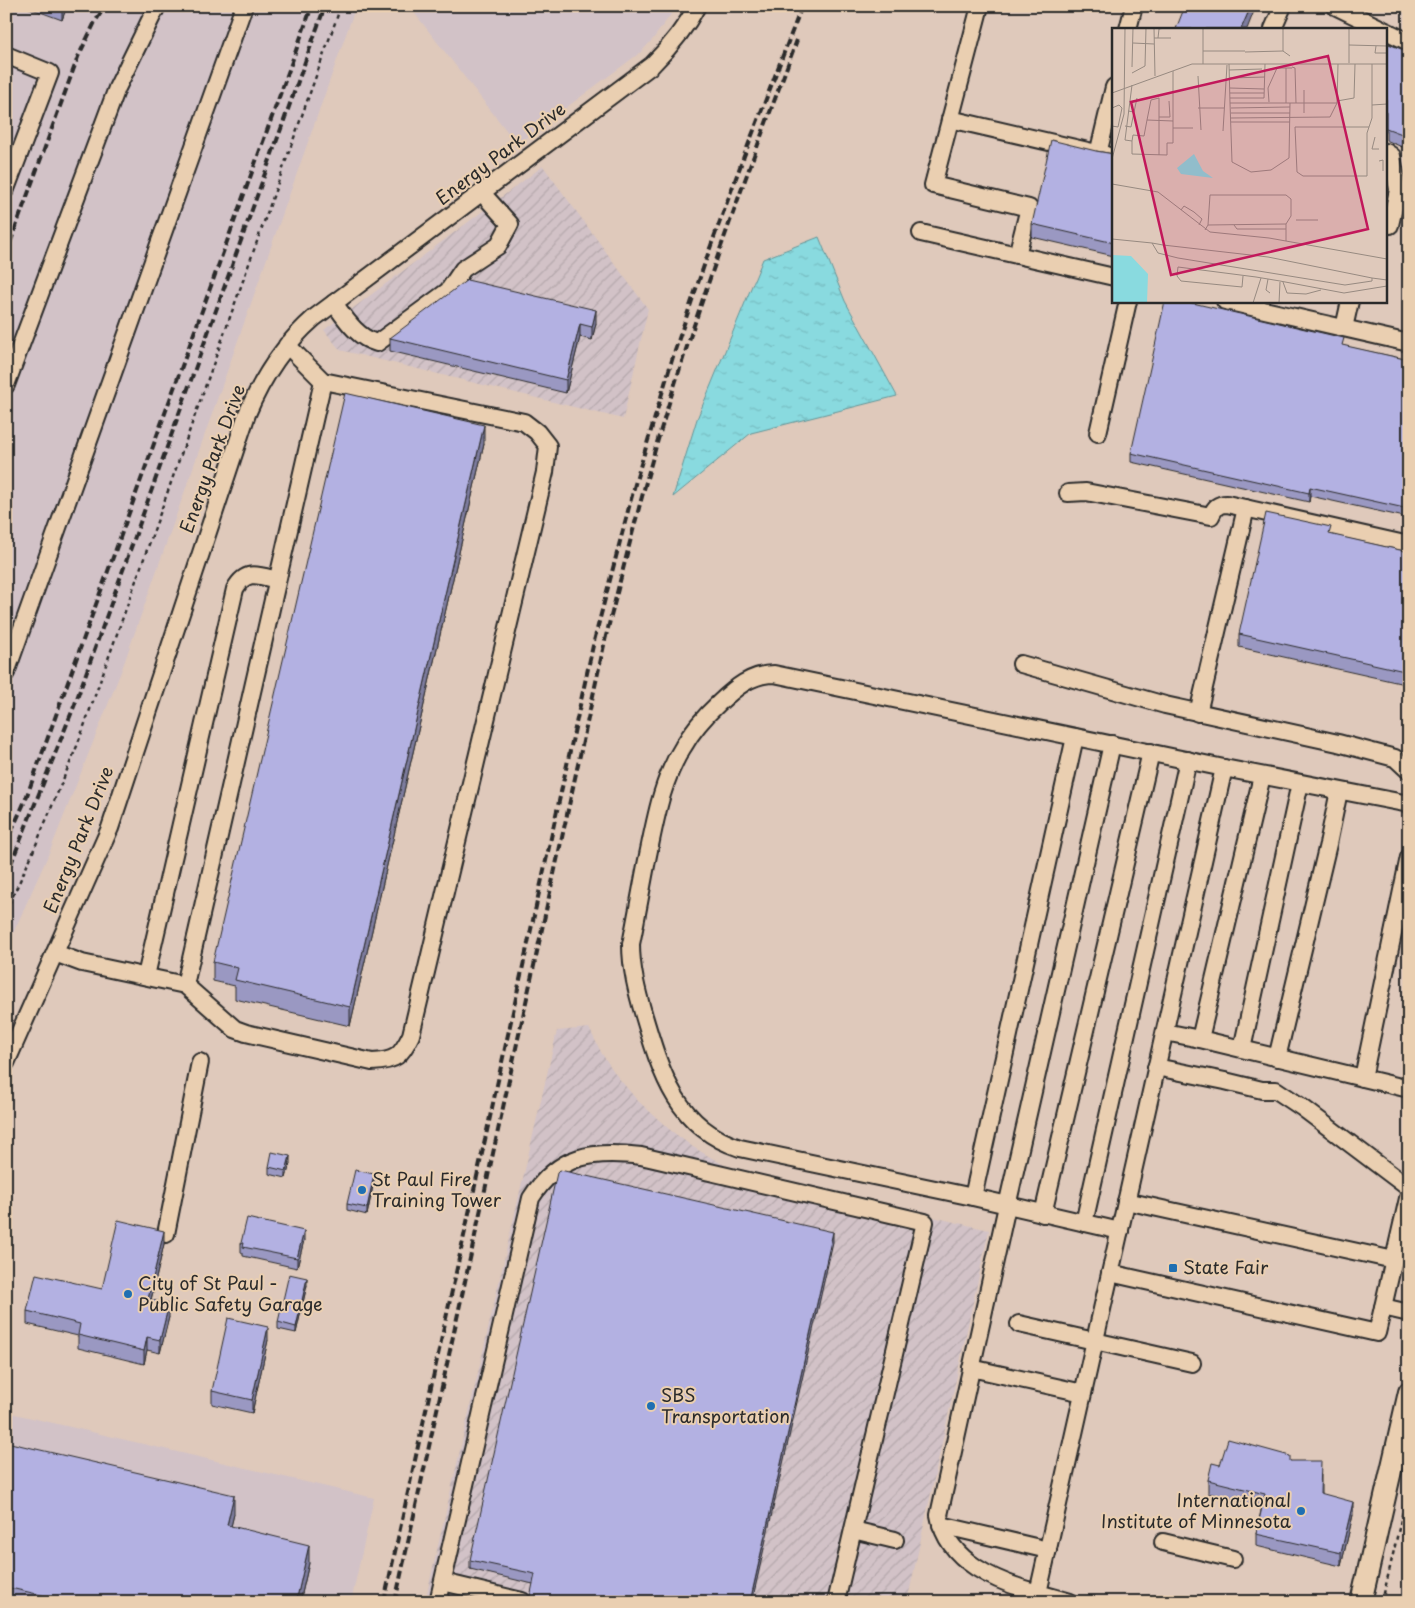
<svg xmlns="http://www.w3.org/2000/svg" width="1415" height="1608" viewBox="0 0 1415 1608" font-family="'Playpen Sans',sans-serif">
<defs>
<pattern id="industrial-furrows" width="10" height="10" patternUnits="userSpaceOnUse" patternTransform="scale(1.25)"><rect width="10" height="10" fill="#d2c2c7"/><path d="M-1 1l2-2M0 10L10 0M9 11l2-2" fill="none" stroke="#b4a7ab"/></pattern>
<pattern id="water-ripples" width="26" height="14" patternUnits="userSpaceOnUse" patternTransform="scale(1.25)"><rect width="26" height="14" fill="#89dadf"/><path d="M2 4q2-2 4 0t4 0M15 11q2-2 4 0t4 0" fill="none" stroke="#76bbc0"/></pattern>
</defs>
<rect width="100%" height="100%" fill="#dfc9bb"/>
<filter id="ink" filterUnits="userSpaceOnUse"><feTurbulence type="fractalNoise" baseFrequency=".02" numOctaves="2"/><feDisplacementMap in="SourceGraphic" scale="10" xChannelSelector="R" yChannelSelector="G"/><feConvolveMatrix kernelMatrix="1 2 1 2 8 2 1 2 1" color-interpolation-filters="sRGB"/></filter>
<g filter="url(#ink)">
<g fill="#d2c2c7">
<polygon points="6,6 356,6 122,669 50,851 6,949"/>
<polygon points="409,6 677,6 653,39 641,52 517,144"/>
<polygon points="6,1412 374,1498 351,1602 6,1602"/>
</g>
<g fill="url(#industrial-furrows)">
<polygon points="543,166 648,309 623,419 340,350 324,330"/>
<polygon points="589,1028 602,1054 617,1076 637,1100 669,1129 693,1147 724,1165 746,1174 989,1230 907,1602 425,1602 557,1031"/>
</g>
<polygon fill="url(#water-ripples)" stroke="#639497" points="819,237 845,301 897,396 751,433 673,497 697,419 763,259"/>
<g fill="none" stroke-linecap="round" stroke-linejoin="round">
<defs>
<g id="minor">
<polyline points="980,6 933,185 1029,208 1017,255 1114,277"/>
<polyline points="1335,6 1382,29"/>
<polyline points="1128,29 1134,6"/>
<polyline points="1273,29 1283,6"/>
<polyline points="1386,31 1409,42"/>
<polyline points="6,55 50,73 6,189"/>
<polyline points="950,119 1114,157"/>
<polyline points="1386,152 1392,156 1398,190 1390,225 1386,224"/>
<polyline points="1098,154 1114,87"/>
<polyline points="921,233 1017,255"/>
<polyline points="1225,301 1409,343"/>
<path d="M 334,303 C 345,318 357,338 377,343 L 448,291 L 463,269 L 498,246 L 510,224 L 482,193"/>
<polyline points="1344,328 1350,301"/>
<polyline points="6,385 117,88 157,6"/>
<polyline points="1098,433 1128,301"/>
<path d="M 1068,493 L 1086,492 L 1211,516 C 1215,507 1218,504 1227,504 L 1409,545"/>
<polyline points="1021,664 1165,705 1338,743 1395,758 1409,771"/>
<polyline points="6,673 244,6"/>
<polyline points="1198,713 1246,508"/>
<polyline points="1262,776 1200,1039 1409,1089"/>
<path d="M 55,953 L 82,963 L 185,985 L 235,1029 L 246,1033 L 372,1062 C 396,1061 401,1056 411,1035 L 545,472 L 548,446 L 537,432 L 524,422 L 323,381 L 287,345"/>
<path d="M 146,976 L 235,589 C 246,569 258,575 277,580"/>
<polyline points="185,985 323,381"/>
<polyline points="1165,1032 1200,1039"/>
<polyline points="1242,1049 1300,783"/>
<polyline points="1277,1058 1328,844 1339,791"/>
<path d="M 6,1063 L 110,828 L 247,414 C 263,376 283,345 314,318 L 652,65 C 670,47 685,29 697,6"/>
<polyline points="1156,1067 1225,1081 1262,1090 1276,1090 1303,1108 1409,1188"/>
<polyline points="1363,1078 1409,857"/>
<polyline points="973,1197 1075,737"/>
<polyline points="1126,1201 1394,1260"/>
<polyline points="1043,1214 1151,752"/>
<polyline points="1084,1223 1188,760"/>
<path d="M 1120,1231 L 973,1197 L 740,1148 C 677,1128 661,1073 644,1016 C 637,992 631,969 631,944 C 637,915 642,885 648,855 C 656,817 662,780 683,747 C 692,731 705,716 719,703 C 735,688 751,674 774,674 L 1224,768"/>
<polyline points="166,1234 200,1062"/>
<polyline points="1110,1273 1377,1333 1383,1307 1409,1313"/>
<polyline points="1383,1307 1409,1194"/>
<polyline points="1019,1324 1192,1363"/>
<polyline points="971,1368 1083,1393"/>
<polyline points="941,1525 1048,1550"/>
<polyline points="853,1530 895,1540"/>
<polyline points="1163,1542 1233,1559"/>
<polyline points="443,1582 522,1601"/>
<path d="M 1038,1593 C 997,1582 947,1562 939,1515 L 1007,1206 L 1112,744"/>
<path d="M 438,1602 L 531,1198 C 559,1154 593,1150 641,1156 L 925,1222 L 836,1602"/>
<polyline points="1070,1602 1038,1593 1224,768 1409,804"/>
</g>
<polyline id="major" points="1361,1602 1409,1392"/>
</defs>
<use href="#minor" stroke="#2b2b2b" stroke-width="20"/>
<use href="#major" stroke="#2b2b2b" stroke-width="24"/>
<g stroke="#2b2b2b" stroke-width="2.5" stroke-dasharray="4 4" stroke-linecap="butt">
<polyline points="6,911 30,859 77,746 341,6"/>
<polyline points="1382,1602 1409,1485"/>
</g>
<use href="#minor" stroke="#eacfb1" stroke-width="16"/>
<use href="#major" stroke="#eacfb1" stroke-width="20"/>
<g stroke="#2b2b2b" stroke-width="4" stroke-dasharray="8 4" stroke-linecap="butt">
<polyline points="6,254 78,57 95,22 105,6"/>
<polyline points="6,843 25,801 312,6"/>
<polyline points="6,876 75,704 325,6"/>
<polyline points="384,1602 594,641 635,484 675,350 709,251 744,156 802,6"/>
<path d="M 395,1602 L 606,636 C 626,558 645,480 669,403 C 707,280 752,160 797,40"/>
</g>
</g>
<g fill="#9a98c2" stroke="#2b2b2b">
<polygon points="24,6 67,6 62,20"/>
<polygon points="1386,43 1409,52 1409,131 1402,147 1386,140"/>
<polygon points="1096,151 1114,154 1114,256 1032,237 1032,224"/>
<polygon points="596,323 592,340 580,337 566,393 390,351 390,338"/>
<polygon points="1344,346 1409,360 1409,518 1310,496 1309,502 1131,462 1131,453"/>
<polygon points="484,444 350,1026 235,999 235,986 213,981 213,962"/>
<polygon points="1331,535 1409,552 1409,685 1239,647 1239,634"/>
<polygon points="290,1163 286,1178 269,1174 269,1167"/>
<polygon points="374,1181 367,1215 347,1210 347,1204"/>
<polygon points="304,1240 297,1268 243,1256 243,1253 241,1252 241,1243"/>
<polygon points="833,1242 533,1584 470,1569 470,1560"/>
<polygon points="164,1244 151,1300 169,1317 160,1353 147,1350 144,1364 78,1348 78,1336 27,1324 27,1311 102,1289"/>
<polygon points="307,1285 296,1333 278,1329 278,1322"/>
<polygon points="268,1340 252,1413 212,1404 212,1391"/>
<polygon points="6,1442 234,1514 231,1526 309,1563 300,1602 6,1602"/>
<polygon points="1290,1461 1321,1474 1321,1493 1353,1515 1341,1566 1256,1546 1256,1534 1262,1506 1208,1493 1208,1480 1220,1465"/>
</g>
<g fill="#7d7c9e" stroke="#2b2b2b">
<polygon points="63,6 67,6 62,20 62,8"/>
<polygon points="1251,6 1256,6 1247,29 1241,29"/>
<polygon points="1409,119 1409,131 1402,147 1402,134"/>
<polygon points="596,310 596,323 592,340 592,327"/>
<polygon points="580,324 580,337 566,393 566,380"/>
<polygon points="484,425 484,444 350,1026 350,1007"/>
<polygon points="1310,487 1310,496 1309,502 1309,493"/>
<polygon points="290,1156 290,1163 286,1178 286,1171"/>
<polygon points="374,1174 374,1181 367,1215 367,1208"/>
<polygon points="11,1222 11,1235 6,1245 6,1233"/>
<polygon points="164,1231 164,1244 148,1312 148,1299"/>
<polygon points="304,1231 304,1240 297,1268 297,1258"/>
<polygon points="833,1232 833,1242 752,1602 750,1602"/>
<polygon points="307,1278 307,1285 296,1333 296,1327"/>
<polygon points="169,1304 169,1317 160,1353 160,1340"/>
<polygon points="268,1327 268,1340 252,1413 252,1400"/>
<polygon points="147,1337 147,1350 144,1364 144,1351"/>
<polygon points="234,1495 234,1514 227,1544 227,1525"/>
<polygon points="1353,1502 1353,1515 1341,1566 1341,1553"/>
<polygon points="309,1545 309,1563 300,1602 296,1602"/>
</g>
<g fill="#b3b1e2" stroke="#2b2b2b">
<polygon points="1185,6 1251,6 1241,29 1176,29"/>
<polygon points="1386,43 1409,52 1409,119 1402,134 1386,128"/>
<polygon points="1051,140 1096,151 1114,154 1114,243 1032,224"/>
<polygon points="467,280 596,310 592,327 580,324 566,380 390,338"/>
<polygon points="1165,301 1184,301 1344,338 1342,345 1409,360 1409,509 1310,487 1309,493 1131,453"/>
<polygon points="345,393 484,425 350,1007 235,980 238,968 213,962"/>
<polygon points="1266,513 1331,527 1329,534 1409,552 1409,672 1239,634"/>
<polygon points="272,1152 290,1156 286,1171 269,1167"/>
<polygon points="355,1170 374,1174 367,1208 347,1204"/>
<polygon points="560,1170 833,1232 750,1602 529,1602 535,1574 470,1560 557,1173"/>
<polygon points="247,1218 304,1231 297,1258 243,1247 244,1243 241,1243"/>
<polygon points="118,1220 164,1231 148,1299 169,1304 160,1340 147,1337 144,1351 78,1335 80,1324 27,1311 36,1274 102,1289"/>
<polygon points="6,1221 11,1222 6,1233"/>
<polygon points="289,1274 307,1278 296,1327 278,1322"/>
<polygon points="228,1318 268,1327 252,1400 212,1391"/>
<polygon points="1228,1439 1290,1456 1290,1461 1321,1461 1320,1493 1353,1502 1341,1553 1256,1534 1265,1494 1208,1480 1212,1463 1220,1465"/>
<polygon points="6,1442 234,1495 227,1525 309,1545 296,1602 72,1602 6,1587"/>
</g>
</g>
<g fill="#1f6fb2" stroke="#eacfb1" stroke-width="2">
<circle cx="362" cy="1190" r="5"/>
<rect x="1168" y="1263" width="10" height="10" rx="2.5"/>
<circle cx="128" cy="1294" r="5"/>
<circle cx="651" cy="1406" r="5"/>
<circle cx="1301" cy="1511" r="5"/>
</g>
<g text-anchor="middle" stroke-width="4" stroke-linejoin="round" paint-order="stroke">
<g font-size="18" fill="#2b2b2b" stroke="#eacfb1">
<text transform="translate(501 154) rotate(-37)" y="6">Energy Park Drive</text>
<text transform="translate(213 459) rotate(-70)" y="6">Energy Park Drive</text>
<text transform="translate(79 840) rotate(-68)" y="6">Energy Park Drive</text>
</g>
<g font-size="18" fill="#2b2b2b" stroke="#eacfb1" text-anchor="start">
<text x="372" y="1186">St Paul Fire<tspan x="372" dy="21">Training Tower</tspan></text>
<text x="1183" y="1274">State Fair</text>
<text x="138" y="1290">City of St Paul -<tspan x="138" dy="21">Public Safety Garage</tspan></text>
<text x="661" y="1402">SBS<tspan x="661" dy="21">Transportation</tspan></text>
<text x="1291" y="1507" text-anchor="end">International<tspan x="1291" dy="21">Institute of Minnesota</tspan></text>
</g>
</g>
<g transform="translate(1112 28)">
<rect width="275" height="275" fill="#dfc9bb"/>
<path d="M 82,126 L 91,143 L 101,150 L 69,146 L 65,140 ZM 0,227 L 19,228 L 36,246 L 35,275 L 0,275 Z" fill="#89dadf"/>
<path fill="none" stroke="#978a81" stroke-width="1" d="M 42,0 L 43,48M 91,0 L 91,36M 171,0 L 171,23 L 178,28M 237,0 L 237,35M 42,10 L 59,10M 46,10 L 47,1 L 53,0M 21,15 L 42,16M 237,17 L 275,18M 264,18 L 263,25 L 275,25M 91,23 L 133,23M 133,24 L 171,23M 117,36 L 118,75 L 225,75 L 226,36M 20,39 L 21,0M 180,39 L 183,40 L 184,75M 174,40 L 174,75M 117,42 L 150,41M 20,45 L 33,38 L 34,0M 86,48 L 89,102M 118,50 L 153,49M 20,57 L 13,112 L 20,113 L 21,107 L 32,108 L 35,92 L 61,93M 118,60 L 152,61M 192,62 L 192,85M 0,65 L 80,36 L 275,36M 118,65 L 152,65M 118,70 L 152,70 L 153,36M 225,73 L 242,70 L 243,36M 157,74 L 156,60 L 165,40 L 180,40M 118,75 L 120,134 L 139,144 L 159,142 L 177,130 L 178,75M 260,77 L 275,76M 0,80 L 7,77 L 10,80 L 6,99 L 0,98M 86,80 L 112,80M 119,80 L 178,79M 16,83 L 22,84 L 25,70M 119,85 L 178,85M 47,89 L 58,89 L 57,73M 119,90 L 218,89 L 225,75M 35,92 L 39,72 L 47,70 L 47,127M 119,94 L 178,94M 13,98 L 19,99 L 22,84M 257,99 L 183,99 L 185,144 L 191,148 L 255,148 L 255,105 L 260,90 L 260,36M 61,100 L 81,100M 111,103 L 115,37M 263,109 L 260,121 L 267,121M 20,113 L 20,126 L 55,127 L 55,115 L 61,115 L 61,43M 0,131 L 12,86 L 13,0M 267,133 L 271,132 L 271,143M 0,156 L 46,164 L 98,204 L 157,210 L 275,231M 69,182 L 72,178 L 82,184 L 90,191 L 87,197M 184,192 L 206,192M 96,197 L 174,196M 122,197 L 125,201 L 174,201M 93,202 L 96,197 L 98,167 L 174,167 L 179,171 L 179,188 L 174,196 L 174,213M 0,211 L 40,215 L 51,217 L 156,229 L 260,250 L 260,253 L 233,257 L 66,230 L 46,225 L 40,215M 131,248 L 130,259 L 69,253 L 65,248 L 66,239 L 144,249 L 168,253 L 232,265 L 275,258M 260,250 L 275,252M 156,251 L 154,262 L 158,265M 171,254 L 175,265 L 194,266 L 209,262M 141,275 L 149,250M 167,275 L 168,254"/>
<path fill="#c2185b" fill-opacity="0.15" stroke="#c2185b" stroke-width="2.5" d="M 216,28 L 256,201 L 59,247 L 19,74 Z"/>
<rect width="275" height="275" fill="none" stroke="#2b2b2b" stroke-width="2.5"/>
</g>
<rect width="1415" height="1608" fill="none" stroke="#eacfb1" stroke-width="25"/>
<rect x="12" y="12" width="1390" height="1583" fill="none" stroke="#2b2b2b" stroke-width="2" filter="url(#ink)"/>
</svg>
